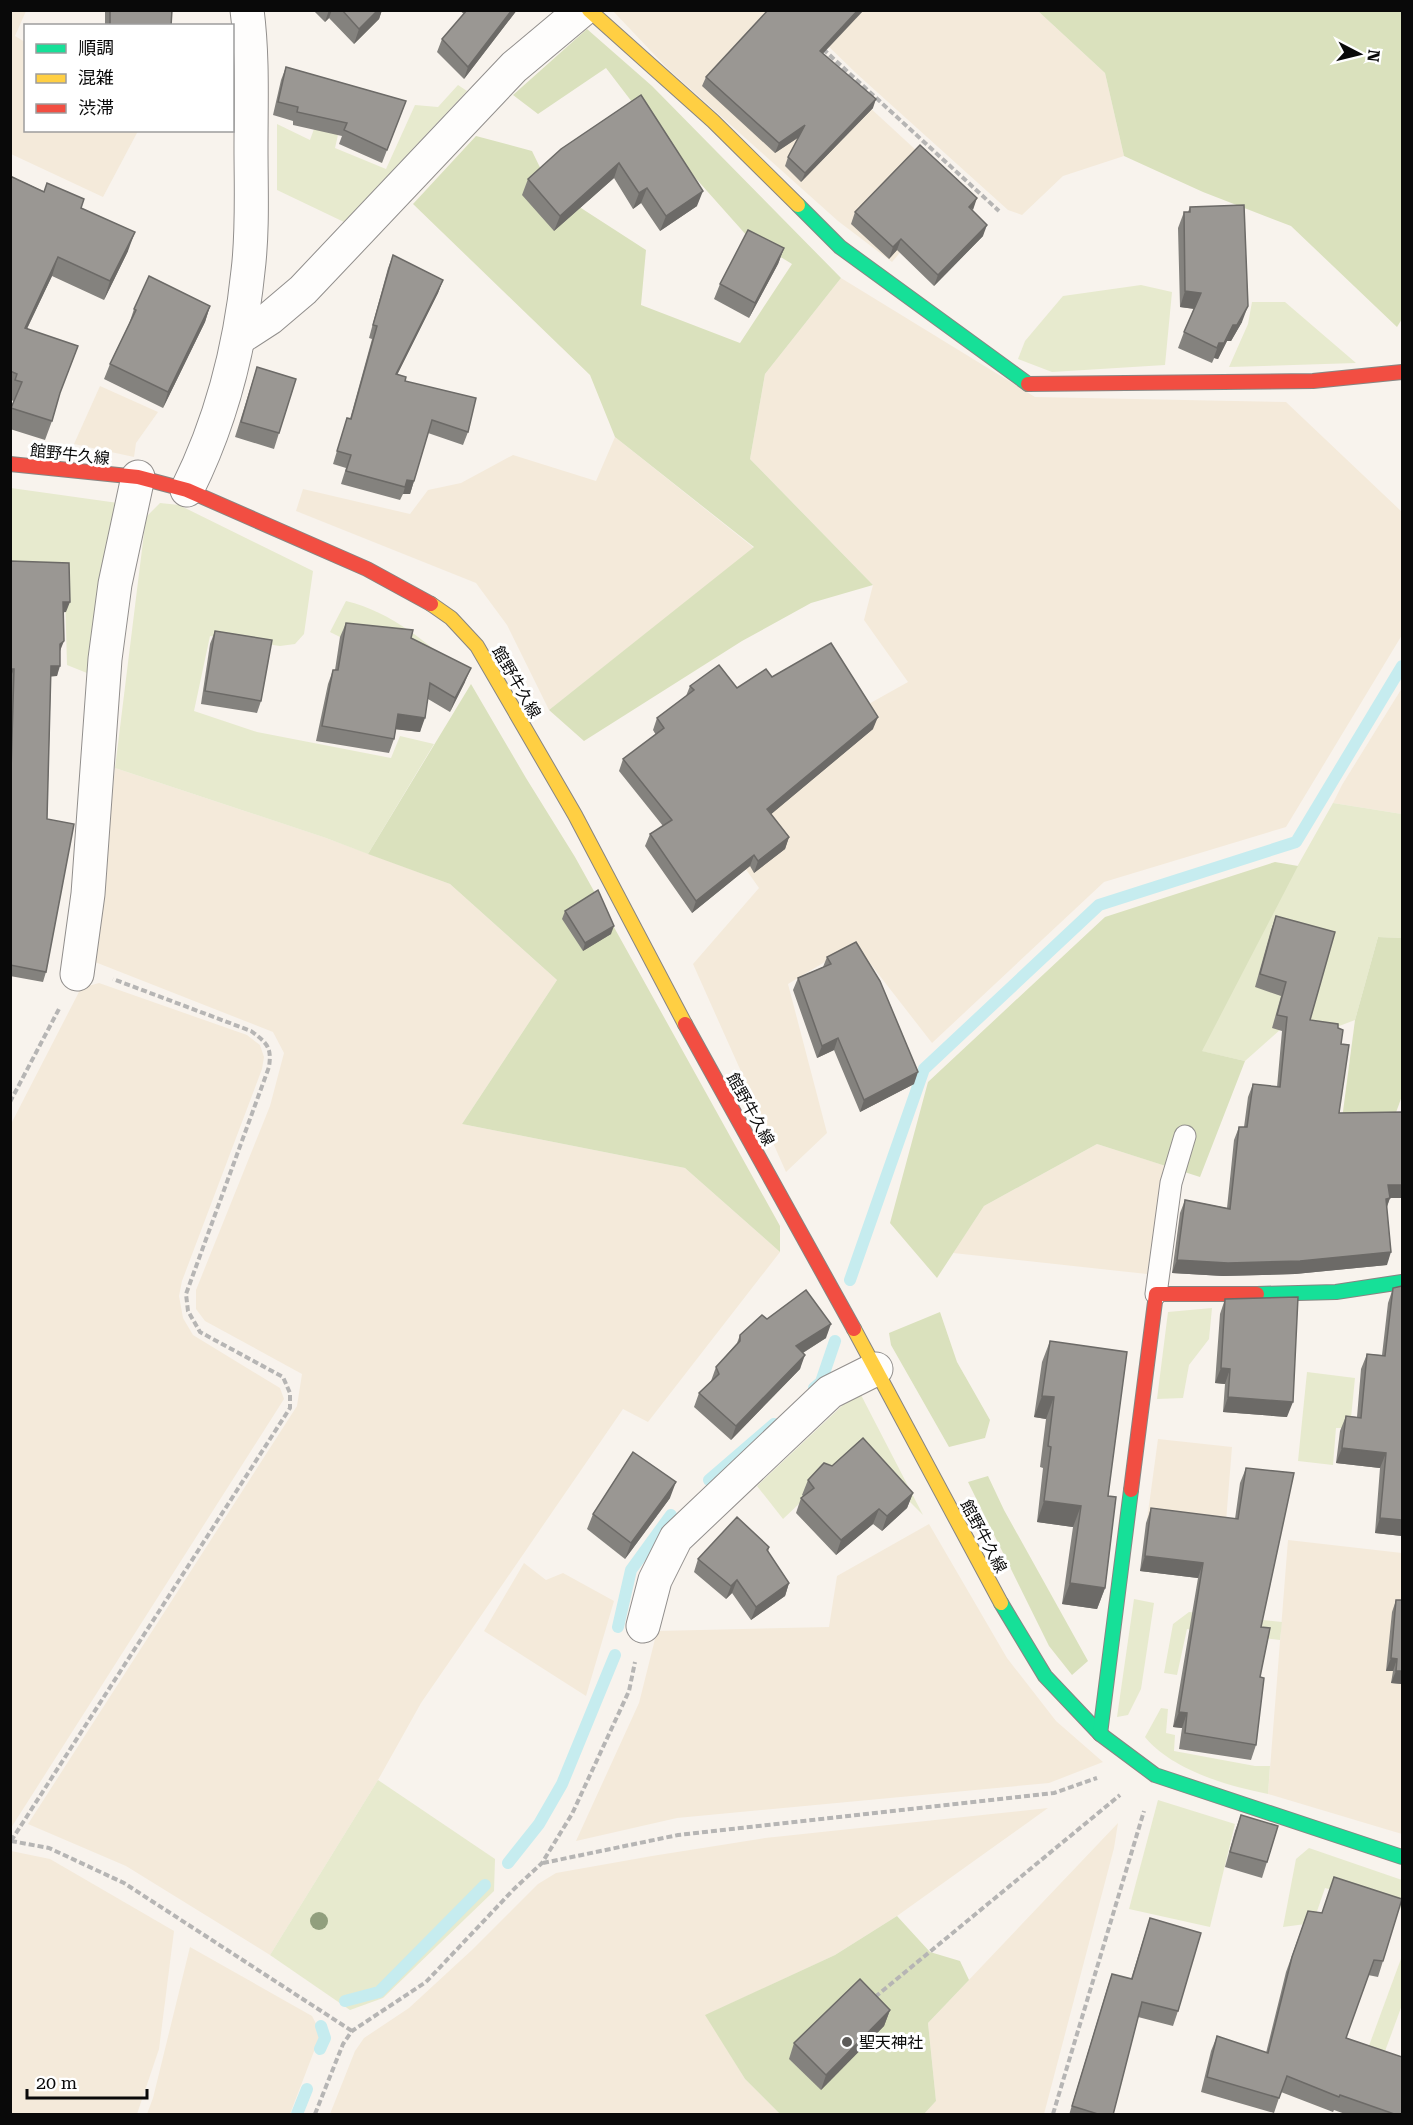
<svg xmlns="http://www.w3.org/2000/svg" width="1413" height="2125" viewBox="0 0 1413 2125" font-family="'Roboto Serif','Noto Sans JP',serif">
<rect width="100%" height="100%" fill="#f8f3ed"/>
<g fill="#f4eada">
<polygon points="11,10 26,11 15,36 25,42 26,130 138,131 103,197 11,154"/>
<polygon points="613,11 765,11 956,187 892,262 838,221 667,68"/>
<polygon points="792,11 1038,11 1105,73 1124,156 1063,176 1022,215 1008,210 857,74"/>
<polygon points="841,278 1035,397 1286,402 1402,512 1402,635 1286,827 1104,882 932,1043 855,944 788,984 827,1133 786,1172 693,964 759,888 719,831 799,743 908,682 864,620 873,585 750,459 765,374"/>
<polygon points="100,386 158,412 136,443 134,457 74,444"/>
<polygon points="615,437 754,548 549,710 507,625 476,583 296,511 303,489 410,514 428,490 461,483 513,455 596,481"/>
<polygon points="1402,688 1402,814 1333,803 1342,785"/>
<polygon points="115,768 326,838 450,884 557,980 462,1124 685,1168 780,1252 648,1422 623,1409 421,1703 378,1780 270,1955 126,1866 28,1824 297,1406 302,1374 205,1321 196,1309 196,1290 270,1106 284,1053 273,1032 95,962"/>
<polygon points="99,983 247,1035 260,1045 264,1057 262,1069 182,1281 179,1296 183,1318 193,1335 280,1388 284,1399 11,1828 11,1124 81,988"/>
<polygon points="1097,1144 1166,1166 1147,1274 953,1253 984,1206"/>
<polygon points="1158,1439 1232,1447 1225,1534 1147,1520"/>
<polygon points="929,1524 1007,1658 1056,1721 1103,1762 1049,1783 677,1818 576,1841 639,1703 657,1631 829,1627 837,1576"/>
<polygon points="1288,1540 1402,1553 1402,1834 1268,1794"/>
<polygon points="524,1563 546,1580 563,1573 614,1601 586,1696 484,1631"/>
<polygon points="1048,1808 897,1916 835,1955 706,2015 745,2079 780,2114 330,2114 355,2051 364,2038 409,2008 473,1949 538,1884 556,1873 652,1856 765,1838"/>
<polygon points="1118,1823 1114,1848 1044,2114 924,2114 936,2101 928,2023"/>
<polygon points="11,1851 50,1859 174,1931 159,2049 137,2114 11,2114"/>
<polygon points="190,1947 312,2016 321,2033 290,2114 147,2114 153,2098"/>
</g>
<g fill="#e7eace">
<polygon points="458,85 467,91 344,222 277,190 277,124 310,140 327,93 346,100 335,148 386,169 415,105 438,107"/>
<polygon points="1141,285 1172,292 1165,365 1052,372 1018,359 1025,341 1063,296"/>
<polygon points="1252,302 1285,302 1356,363 1229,367 1248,324"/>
<polygon points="11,488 118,503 87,673 67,665 65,594 11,571"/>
<polygon points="160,503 179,505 313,571 304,634 295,644 280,646 210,636 194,711 257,732 391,758 400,736 434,744 368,854 326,838 115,768 146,517"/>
<path d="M 346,601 C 392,612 427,643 462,673 L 407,645 L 340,637 L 330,632 Z"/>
<polygon points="1333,803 1402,814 1402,938 1378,937 1355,1020 1326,1031 1290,1021 1245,1061 1201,1051 1284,890"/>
<polygon points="1212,1308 1209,1339 1189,1365 1183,1398 1157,1399 1168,1312"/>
<polygon points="1307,1372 1355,1378 1350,1428 1336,1428 1333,1465 1298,1461"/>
<polygon points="861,1395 923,1515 857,1449 783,1519 757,1486 847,1401"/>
<polygon points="1134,1599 1154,1603 1141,1689 1128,1715 1117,1717"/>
<polygon points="1189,1612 1282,1622 1280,1640 1187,1629 1177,1675 1164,1673 1173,1624"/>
<path d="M 1161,1708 L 1168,1709 L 1166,1733 L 1175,1735 L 1174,1751 L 1255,1766 L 1270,1766 L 1268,1794 C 1228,1786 1172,1770 1145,1737 Z"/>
<polygon points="378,1780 495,1859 494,1891 383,1998 350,2010 270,1955"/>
<polygon points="1158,1800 1235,1824 1210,1927 1129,1909"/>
<polygon points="1309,1848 1402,1880 1402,1909 1325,1888 1313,1923 1283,1927 1296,1859"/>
<polygon points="1402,1956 1402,2005 1362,2114 1345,2111"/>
</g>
<g fill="#dae1bd">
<polygon points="1038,11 1402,11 1402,319 1397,327 1291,226 1203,192 1124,156 1105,73"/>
<polygon points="587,29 652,86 841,278 765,374 750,459 873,585 811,603 742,641 584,741 549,710 754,547 615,437 590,375 413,204 476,136 532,151 550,188 646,250 641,305 740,343 792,264 748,237 658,136 606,68 538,114 513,95"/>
<polygon points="471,684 526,778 575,857 780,1226 780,1252 685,1168 462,1124 557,980 450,884 368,854"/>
<polygon points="1275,862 1298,866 1202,1051 1245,1061 1200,1177 1097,1144 984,1206 937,1278 890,1223 928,1082 1105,917"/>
<polygon points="1378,937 1402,938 1402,1096 1394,1118 1342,1119 1355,1020"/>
<polygon points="940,1312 957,1362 990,1420 985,1438 949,1447 891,1345 889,1333"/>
<polygon points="988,1476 1004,1510 1088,1661 1072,1675 1049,1646 968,1482"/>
<polygon points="897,1916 930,1952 960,1961 969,1980 928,2023 936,2101 924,2114 780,2114 745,2079 705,2015 835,1955"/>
</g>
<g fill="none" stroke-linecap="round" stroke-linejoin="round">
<g stroke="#c6ecef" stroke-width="12">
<polyline points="850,1280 924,1069 1099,905 1296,842 1402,666"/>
<polyline points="814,1388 821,1382 835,1341"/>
<polyline points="709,1480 774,1424"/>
<polyline points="618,1627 631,1570 671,1515"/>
<polyline points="508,1863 539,1824 562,1784 615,1655"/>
<polyline points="345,2001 379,1992 485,1885"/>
<polyline points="320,2049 325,2038 321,2026"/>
<polyline points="297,2114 307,2089"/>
</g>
<defs>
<polyline id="lane" points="1156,1294 1171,1183 1185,1136"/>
<g id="street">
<polyline points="239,338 270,318 303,290 514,67 582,10"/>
<path d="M 187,490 C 222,420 240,349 248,271 C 253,231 251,188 251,148 C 251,102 253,56 247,10"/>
<polyline points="77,974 88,894 105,659 115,584 138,477"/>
<polyline points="643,1626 655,1580 676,1538 830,1392 876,1369"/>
</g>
<g id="fast">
<polyline points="798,205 840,247 1028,384"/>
<polyline points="1257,1294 1336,1292 1402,1282"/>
<polyline points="1001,1603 1045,1676 1100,1734 1155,1775 1402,1857"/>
<polyline points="1100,1734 1131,1490"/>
</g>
<g id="slow">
<polyline points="589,10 713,121 798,205"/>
<polyline points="431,604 451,618 477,646 575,815 685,1024"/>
<polyline points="854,1329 1001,1603"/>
</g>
<g id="jam">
<polyline points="1028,384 1313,381 1402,372"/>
<polyline points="10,464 138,477 187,490 367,569 431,604"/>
<polyline points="685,1024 854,1329"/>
<polyline points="1131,1490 1156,1294 1257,1294"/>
</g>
</defs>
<use href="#lane" stroke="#918e8c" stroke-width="23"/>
<use href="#street" stroke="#918e8c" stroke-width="35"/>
<use href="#fast" stroke="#878582" stroke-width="16"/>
<use href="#slow" stroke="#878582" stroke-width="16"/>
<use href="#jam" stroke="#878582" stroke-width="16"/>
<g stroke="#b6b5b4" stroke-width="4" stroke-dasharray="6 3" stroke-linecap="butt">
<polyline points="823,49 999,211"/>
<polyline points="10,1102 60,1007"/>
<path d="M 11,1841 L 290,1408 L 290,1393 L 283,1377 L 200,1332 L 188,1311 L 186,1294 L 269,1067 C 272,1047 267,1043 251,1031 L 113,979"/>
<polyline points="11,1841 49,1848 124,1883 352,2031"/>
<polyline points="543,1863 678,1835 1054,1793 1097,1778"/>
<polyline points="875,1997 1120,1795"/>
<polyline points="315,2114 343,2044 352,2031 426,1982 514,1889 542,1863 572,1814 629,1691 635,1662"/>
<polyline points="1053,2114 1144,1811"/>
</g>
<use href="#lane" stroke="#fefdfc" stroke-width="21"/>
<use href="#street" stroke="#fefdfc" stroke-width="33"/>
<use href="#fast" stroke="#16e098" stroke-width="14"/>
<use href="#slow" stroke="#ffcf43" stroke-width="14"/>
<use href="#jam" stroke="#f24e42" stroke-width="14"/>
</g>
<circle fill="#919f7d" cx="319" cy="1921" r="9"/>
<g fill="#84827e">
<polygon points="105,10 172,10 171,26 105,26"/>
<polygon points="313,10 382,10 379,19 354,44 329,18 325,22"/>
<polygon points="459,10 517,10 464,79 437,52 442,39 464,14"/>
<polygon points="823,54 873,108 801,182 785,166 788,157 799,137 775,153 702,86 706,77"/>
<polygon points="286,67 406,101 382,163 339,144 342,136 293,125 293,121 273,115 281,80"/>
<polygon points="641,95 697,206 660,231 641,203 633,209 614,178 554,231 522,195 528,179"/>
<polygon points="10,176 81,208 128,251 104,300 52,276 27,329 59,395 52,421 45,440 10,429 10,410 14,401 10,400"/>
<polygon points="1190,207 1242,322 1231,341 1227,341 1218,359 1214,358 1212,363 1178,348 1184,332 1194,309 1180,307 1178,228 1184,212 1188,212"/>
<polygon points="972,210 983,236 934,286 897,250 889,259 851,224 855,212"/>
<polygon points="784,248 778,264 749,318 714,299 720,284"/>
<polygon points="393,255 443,280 438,293 397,375 468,432 463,445 428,433 414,481 410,494 403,494 400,500 341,484 346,468 333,464 347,418 350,419 372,339 369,338 388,268"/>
<polygon points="210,306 205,322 163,408 104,379 110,364 129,324 134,309"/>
<polygon points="257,367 279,433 274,449 235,437 252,383"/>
<polygon points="10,561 66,612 63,612 60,651 57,676 51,676 47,819 46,972 43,982 10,976"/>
<polygon points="346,623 411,638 465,682 450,712 428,699 420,732 396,729 394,739 389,753 316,741 328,684 333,670 335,670 340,637"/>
<polygon points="215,631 261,701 257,713 201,704 210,644"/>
<polygon points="772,677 873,729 771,814 789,837 785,849 754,873 750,866 692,913 645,846 650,834 663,826 619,771 623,759 656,735 653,730 657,718 686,696 690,686 737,688"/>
<polygon points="565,911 611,934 583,951 562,919"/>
<polygon points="1276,916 1310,1020 1338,1028 1341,1044 1339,1113 1402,1198 1390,1198 1387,1207 1387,1265 1295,1274 1223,1276 1172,1273 1180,1213 1185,1200 1227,1208 1234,1140 1239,1127 1244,1127 1248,1097 1253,1084 1277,1087 1282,1031 1272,1028 1281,996 1255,987 1271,930"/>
<polygon points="827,957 914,1084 860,1112 834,1050 817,1058 793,990 798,978 823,967"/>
<polygon points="1393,1288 1402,1536 1375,1533 1380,1468 1336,1463 1340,1431 1346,1416 1357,1417 1361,1369 1367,1354 1382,1355 1388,1303"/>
<polygon points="1225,1299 1287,1417 1223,1412 1225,1384 1215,1383 1220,1314"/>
<polygon points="767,1319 826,1338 803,1353 800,1369 731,1440 694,1407 699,1393 711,1381 716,1367 737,1343 740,1335"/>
<polygon points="1050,1341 1108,1496 1105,1588 1097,1609 1062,1604 1073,1527 1037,1522 1043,1468 1040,1467 1046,1419 1034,1417 1042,1362"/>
<polygon points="1246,1468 1261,1627 1260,1677 1256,1745 1251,1760 1179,1749 1182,1728 1173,1727 1198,1578 1140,1571 1146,1523 1151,1508 1235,1519 1240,1483"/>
<polygon points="808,1480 913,1493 907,1508 882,1531 873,1524 836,1555 796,1513 801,1498 803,1496 802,1495"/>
<polygon points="670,1498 625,1559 587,1529 593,1514"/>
<polygon points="769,1547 768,1552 789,1583 785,1596 751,1620 732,1593 726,1599 694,1572 698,1559"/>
<polygon points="1396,1600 1402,1684 1391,1683 1393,1671 1386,1671 1392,1612"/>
<polygon points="1241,1815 1267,1862 1262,1878 1225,1867 1235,1831"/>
<polygon points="1334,1877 1383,1961 1378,1977 1368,1975 1346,2038 1402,2115 1348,2115 1334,2110 1333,2112 1281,2092 1274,2113 1201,2092 1211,2051 1217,2036 1266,2053 1286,1972 1308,1911 1322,1913"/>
<polygon points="1150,1918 1178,2011 1173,2026 1138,2017 1113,2115 1069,2115 1107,1989 1112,1974 1131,1979"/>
<polygon points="890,2010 884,2026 821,2090 789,2059 794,2043"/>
</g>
<g fill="#6c6a67">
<polygon points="329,10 332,10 329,18 325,22"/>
<polygon points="378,10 382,10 379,19 354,44 359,29"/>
<polygon points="512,10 517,10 464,79 468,67"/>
<polygon points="858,10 864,10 816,61 820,51"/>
<polygon points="876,99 873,108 801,182 805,173"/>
<polygon points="805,125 802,135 775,153 779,143"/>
<polygon points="619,163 614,178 554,231 560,216"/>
<polygon points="647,188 641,203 633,209 639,193"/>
<polygon points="703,191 697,206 660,231 666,216"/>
<polygon points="977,198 973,210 969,207"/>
<polygon points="987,225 983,236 934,286 938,275"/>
<polygon points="135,232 128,251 104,300 110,281"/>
<polygon points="901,239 897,250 889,259 893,247"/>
<polygon points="784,248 778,264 749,318 755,303"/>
<polygon points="58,257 52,276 18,347 25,328"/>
<polygon points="443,280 438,293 391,387 396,374"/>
<polygon points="1185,291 1201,293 1196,309 1180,307"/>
<polygon points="210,306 205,322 163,408 168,392"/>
<polygon points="1248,306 1242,322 1231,341 1227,341 1218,359 1214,358 1212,363 1219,343"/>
<polygon points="407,480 414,481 410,494 403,494"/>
<polygon points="63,602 70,602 66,612 59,613"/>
<polygon points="64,641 60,651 60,644"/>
<polygon points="51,666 60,666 57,676 47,677"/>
<polygon points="471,668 465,682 450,712 455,698"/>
<polygon points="10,669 14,669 10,679"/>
<polygon points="398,714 425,718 420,732 393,729"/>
<polygon points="878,717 873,729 763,821 767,809"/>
<polygon points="789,837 785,849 754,873 758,861"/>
<polygon points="754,855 750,866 692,913 696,901"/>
<polygon points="614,926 611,934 583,951 585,943"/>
<polygon points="838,1038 834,1050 817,1058 822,1046"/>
<polygon points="918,1072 914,1084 860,1112 864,1100"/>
<polygon points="1388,1185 1402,1185 1402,1198 1390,1198 1385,1211 1381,1212"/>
<polygon points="1391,1252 1387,1265 1295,1274 1223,1276 1172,1273 1177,1260"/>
<polygon points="831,1324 826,1338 791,1360 796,1346"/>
<polygon points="805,1355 800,1369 731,1440 736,1426"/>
<polygon points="1221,1368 1230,1369 1225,1384 1215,1383"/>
<polygon points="1042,1396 1054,1397 1046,1419 1034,1417"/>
<polygon points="1228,1397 1293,1402 1287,1417 1223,1412"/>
<polygon points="1342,1448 1386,1453 1380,1468 1336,1463"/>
<polygon points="676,1482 670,1498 625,1559 631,1543"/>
<polygon points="913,1493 907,1508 882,1531 887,1516"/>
<polygon points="1044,1501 1081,1506 1073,1527 1037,1522"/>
<polygon points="879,1509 873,1524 836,1555 841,1540"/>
<polygon points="1380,1518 1402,1520 1402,1536 1375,1533"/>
<polygon points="1145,1556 1203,1563 1198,1578 1140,1571"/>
<polygon points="737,1580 732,1593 726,1599 731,1586"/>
<polygon points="789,1583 785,1596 751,1620 756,1607"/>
<polygon points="1070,1583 1105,1588 1097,1609 1062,1604"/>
<polygon points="1391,1658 1397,1659 1393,1671 1386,1671"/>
<polygon points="1396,1671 1402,1671 1402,1684 1391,1683"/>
<polygon points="1179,1712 1187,1713 1182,1728 1173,1727"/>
<polygon points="890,2010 884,2026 821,2090 826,2075"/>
</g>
<g fill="#9a9793" stroke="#6c6a67" stroke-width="1.5">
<polygon points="110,10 172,10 171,26 110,26"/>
<polygon points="342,10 378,10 359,29"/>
<polygon points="467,10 512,10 468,67 442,39"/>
<polygon points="768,10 858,10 820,51 876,99 805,173 788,157 805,125 779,143 706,77"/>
<polygon points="286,67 406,101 387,150 344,130 347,123 297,112 298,107 278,102"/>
<polygon points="641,95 703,191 666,216 647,188 639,193 619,163 560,216 528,179 561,149"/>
<polygon points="920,145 977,198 969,207 987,225 938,275 901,239 893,247 855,212"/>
<polygon points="10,176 44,192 47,183 84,199 81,208 135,232 110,281 58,257 25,328 78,346 60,393 52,421 11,408 22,382 15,380 17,374 10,371"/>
<polygon points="1244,205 1248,306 1237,325 1233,325 1224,343 1219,343 1217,348 1184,332 1201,293 1185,291 1184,212 1190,212 1190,207"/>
<polygon points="748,230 784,248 755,303 720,284"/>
<polygon points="393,255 443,280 396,374 406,377 405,381 476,398 468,432 432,420 414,481 407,480 405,487 346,471 351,455 337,451 347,418 351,419 377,326 373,325"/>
<polygon points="149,276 210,306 168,392 110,364 136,310 134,309"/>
<polygon points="257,367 296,379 279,433 241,422"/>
<polygon points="10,561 69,563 70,602 63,602 64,641 60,644 60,666 51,666 47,819 74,824 46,972 10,965 10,806 14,669 10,669"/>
<polygon points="346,623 413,630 411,638 471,668 455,698 430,683 425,718 398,714 394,739 322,726 333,670 338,670"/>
<polygon points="215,631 272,640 261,701 205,691"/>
<polygon points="831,643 878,717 767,809 789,837 758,861 754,855 696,901 650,834 672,820 623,759 664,728 657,718 694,690 690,686 719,665 737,688 766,669 772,677"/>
<polygon points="598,890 614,926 585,943 565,911"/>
<polygon points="1276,916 1335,932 1310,1020 1338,1024 1338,1028 1343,1030 1341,1044 1349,1045 1339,1113 1402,1112 1402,1185 1388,1185 1390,1198 1386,1199 1391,1252 1300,1261 1228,1263 1177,1260 1185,1200 1230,1209 1239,1127 1247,1127 1253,1084 1280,1087 1287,1017 1277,1015 1286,982 1260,974"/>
<polygon points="856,942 880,981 918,1072 864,1100 838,1038 822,1046 798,978 831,964 827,957"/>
<polygon points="1402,1286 1402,1520 1380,1518 1386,1453 1342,1448 1346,1416 1361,1418 1367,1354 1385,1356 1393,1288"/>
<polygon points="806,1290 831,1324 796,1346 805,1355 736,1426 699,1393 719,1374 716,1367 740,1341 740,1335 762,1315 767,1319"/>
<polygon points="1298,1297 1293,1402 1228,1397 1230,1369 1221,1368 1225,1299"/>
<polygon points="1050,1341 1127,1352 1108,1496 1116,1497 1105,1588 1070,1583 1081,1506 1044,1501 1051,1447 1048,1446 1054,1397 1042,1396"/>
<polygon points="863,1438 913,1493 887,1516 879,1509 841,1540 801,1498 814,1488 808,1480 824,1463 832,1466"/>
<polygon points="633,1452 676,1482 631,1543 593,1514"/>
<polygon points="1246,1468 1294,1473 1261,1627 1270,1628 1260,1677 1264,1678 1256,1745 1185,1733 1187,1713 1179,1712 1203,1563 1145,1556 1151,1508 1238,1519"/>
<polygon points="737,1517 769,1547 767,1550 789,1583 756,1607 737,1580 731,1586 698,1559"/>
<polygon points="1396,1600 1402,1600 1402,1671 1396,1671 1397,1659 1391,1658"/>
<polygon points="1241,1815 1278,1826 1267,1862 1230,1852"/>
<polygon points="1334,1877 1402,1899 1383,1961 1374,1960 1346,2038 1402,2057 1402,2115 1397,2115 1340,2095 1339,2097 1287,2076 1279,2098 1207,2077 1217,2036 1268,2053 1292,1957 1308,1911 1322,1913"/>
<polygon points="1150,1918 1201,1933 1178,2011 1142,2002 1113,2115 1101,2115 1072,2106 1112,1974 1132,1979"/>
<polygon points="860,1979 890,2010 826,2075 794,2043"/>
</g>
<circle fill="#5d5b59" stroke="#fff" stroke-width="2" cx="847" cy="2042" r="6"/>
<g text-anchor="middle" stroke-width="6" stroke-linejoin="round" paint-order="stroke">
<g font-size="16" fill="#090909" stroke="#fff">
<text transform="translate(70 454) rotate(6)" y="6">館野牛久線</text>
<text transform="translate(517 682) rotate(60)" y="6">館野牛久線</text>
<text transform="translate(751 1109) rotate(61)" y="6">館野牛久線</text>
<text transform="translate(984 1536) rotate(62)" y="6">館野牛久線</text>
</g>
<g font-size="16" fill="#090909" stroke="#fff" text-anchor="start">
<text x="859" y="2048">聖天神社</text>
</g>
</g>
<rect width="1413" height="2125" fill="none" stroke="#090909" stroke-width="24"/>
<rect x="24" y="24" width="210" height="108" fill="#ffffff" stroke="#9d9d9d" stroke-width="1.5"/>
<rect x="36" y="44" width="30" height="9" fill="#16e098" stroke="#9d9d9d" stroke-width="1.5"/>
<text x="78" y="54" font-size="18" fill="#090909">順調</text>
<rect x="36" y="74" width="30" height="9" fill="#ffcf43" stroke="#9d9d9d" stroke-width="1.5"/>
<text x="78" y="84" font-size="18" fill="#090909">混雑</text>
<rect x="36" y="104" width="30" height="9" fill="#f24e42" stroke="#9d9d9d" stroke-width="1.5"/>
<text x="78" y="114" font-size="18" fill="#090909">渋滞</text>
<g transform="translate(1359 54) rotate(97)" stroke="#ffffff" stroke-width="4.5" paint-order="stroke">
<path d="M0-4.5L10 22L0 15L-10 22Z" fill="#090909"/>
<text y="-9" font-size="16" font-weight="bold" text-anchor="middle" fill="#090909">N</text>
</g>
<path d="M27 2089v9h120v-9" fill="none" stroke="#090909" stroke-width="3"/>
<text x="36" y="2089" font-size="18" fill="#090909" stroke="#ffffff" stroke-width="4.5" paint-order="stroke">20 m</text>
</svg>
